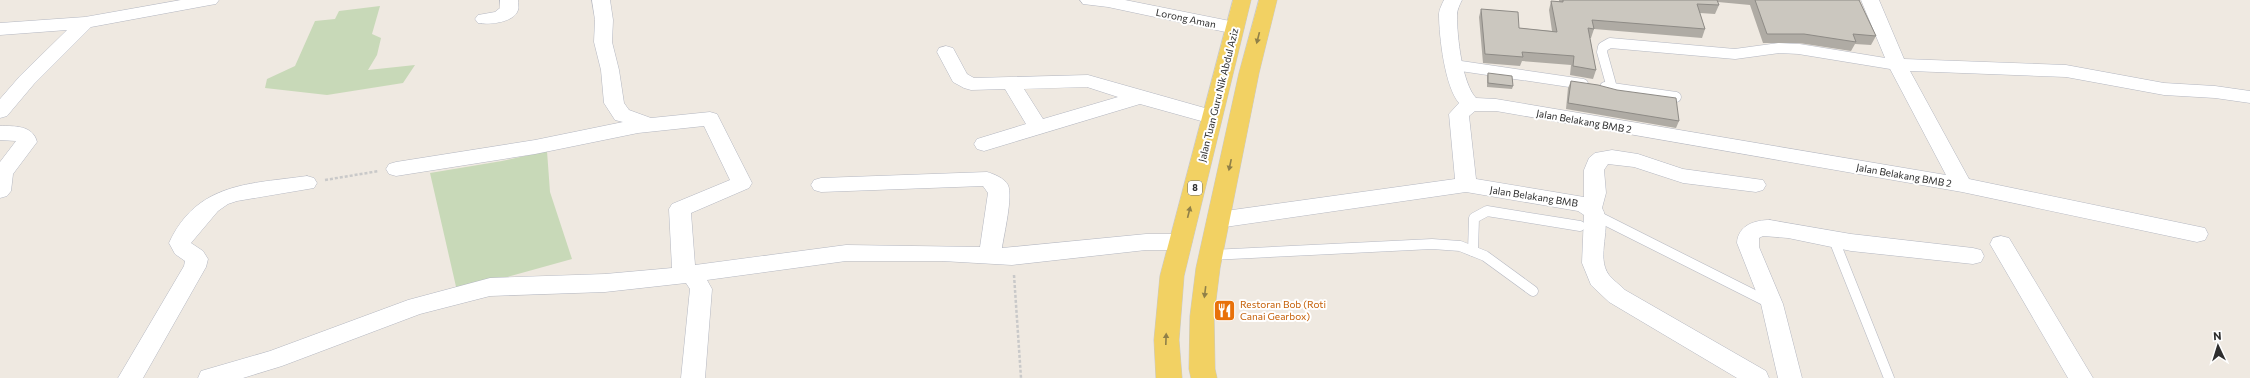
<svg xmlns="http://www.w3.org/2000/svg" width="2250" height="378" viewBox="0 0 2250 378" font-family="Commissioner,sans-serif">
<rect width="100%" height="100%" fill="#efe9e1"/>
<g fill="#c8d9b8">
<polygon points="380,6 372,34 381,38 377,55 368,70 415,65 403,83 327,95 265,88 267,79 295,66 315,21 335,19 339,11"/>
<polygon points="547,151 550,192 572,259 457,291 430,173 502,161"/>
</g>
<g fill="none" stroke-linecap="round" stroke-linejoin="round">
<defs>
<g id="lane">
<polyline points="1454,65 1583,84"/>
<polyline points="1605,87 1676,97"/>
<polyline points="1612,88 1602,52 1603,47 1610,43 1735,54 1779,48 1799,49 1897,65"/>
<polyline points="1595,215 1770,303"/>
<polyline points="1834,240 1889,378"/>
<polyline points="1473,251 1474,218 1487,211 1580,226"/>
<polyline points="1211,255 1432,244 1460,246 1485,256 1533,291"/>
</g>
<g id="street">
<polygon points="181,0 219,0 216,4 210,5 91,27 34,84 7,116 0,118 0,99 20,76 67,30 0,35 0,23 85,17"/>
<path d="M 500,0 L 518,0 C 518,3 519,7 518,10 C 514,23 488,25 478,23 L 475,19 L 478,15 L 495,12 L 500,8 Z"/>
<path d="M 592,0 L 610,0 L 613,20 L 612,42 L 619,70 L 624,103 L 629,110 L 651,118 L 710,112 L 717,114 L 752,183 L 749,188 L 691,213 L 695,265 L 846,245 L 980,247 L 988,193 L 983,186 L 821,192 L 814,190 L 811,185 L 814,180 L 821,178 L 987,172 C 994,174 1004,178 1008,185 C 1013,197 1004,234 1002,248 L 1146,234 L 1181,234 L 1189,236 L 1192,242 L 1189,248 L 1181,250 L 1146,250 L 1012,265 L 942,261 L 846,261 L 707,280 L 712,289 L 705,378 L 681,378 L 690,289 L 686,283 L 605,292 L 490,296 L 420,314 L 282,366 L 243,378 L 198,378 L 201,371 L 270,351 L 408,300 L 490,278 L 605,274 L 672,268 L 669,209 L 672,204 L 730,180 L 704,126 L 638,133 L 535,154 L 396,176 L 389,174 L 386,169 L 389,164 L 396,162 L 535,140 L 623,122 L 615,120 L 604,103 L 601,70 L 594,42 L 595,20 Z"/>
<polygon points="1080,0 1125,0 1235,22 1241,24 1244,28 1241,32 1235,34 1108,7 1083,4"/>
<path d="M 1444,0 L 1462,0 C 1460,4 1457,10 1457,15 C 1457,36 1462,83 1476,98 L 1496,99 L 1946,175 L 1888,65 L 1861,0 L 1879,0 L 1904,59 L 2066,65 L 2164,83 L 2215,86 L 2250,91 L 2250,103 L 2215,98 L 2164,95 L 2066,77 L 1910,71 L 1969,179 L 2205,228 L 2208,234 L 2205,240 L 2197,242 L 1962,192 L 1496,111 L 1475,111 L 1469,116 L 1476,179 L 1584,197 L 1584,170 L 1589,158 L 1595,153 L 1612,150 L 1638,154 L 1683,169 L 1763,180 L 1766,185 L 1763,190 L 1756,192 L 1683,183 L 1634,167 L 1608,164 L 1604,170 L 1606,193 L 1602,208 C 1613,227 1595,256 1609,275 C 1613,280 1620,285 1625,290 L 1766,371 L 1769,378 L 1737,378 L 1609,302 L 1591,285 L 1582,263 L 1584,215 L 1578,211 L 1466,192 L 1218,228 L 1210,226 L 1207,220 L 1210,214 L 1218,212 L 1455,179 L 1449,114 L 1459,103 C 1445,87 1439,37 1439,14 C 1439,10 1442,4 1444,0 Z"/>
<path d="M 946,46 L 953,48 L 967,74 L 974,78 L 1088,75 L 1219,112 L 1222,117 L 1219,122 L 1212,124 L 1140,104 L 984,151 L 977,149 L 974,144 L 977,139 L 1026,124 L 1005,89 L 971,90 L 964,88 L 953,82 L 937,52 L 939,48 ZM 1087,87 L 1118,97 L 1043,119 L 1024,89 Z"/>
<path d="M 0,126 C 14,126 33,125 37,142 L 13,174 L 11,191 L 7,196 L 0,198 L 0,162 L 16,141 L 0,140 Z"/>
<path d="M 307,176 L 314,178 L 317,183 L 314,188 L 237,201 L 228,204 L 218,211 L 191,243 L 203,251 L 208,259 L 206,267 L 143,378 L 118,378 L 184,266 L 185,261 L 175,254 L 169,243 C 197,182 250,184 307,176 Z"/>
<path d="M 1770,220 L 1851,234 L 1973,248 L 1981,250 L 1984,256 L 1981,262 L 1973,264 L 1851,251 L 1788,238 L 1763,236 L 1759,238 L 1759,247 L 1783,304 L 1802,378 L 1778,378 L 1761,304 L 1737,243 C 1738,225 1755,220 1770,220 Z"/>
<polygon points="2001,236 2009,238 2093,378 2068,378 1990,244 1993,238"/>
</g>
<g id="primary">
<polygon points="1233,0 1251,0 1184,276 1179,340 1182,378 1156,378 1154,340 1160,276"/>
<polygon points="1259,0 1277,0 1259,73 1220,268 1214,316 1215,369 1217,378 1191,378 1189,369 1190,316 1196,268 1239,73"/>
</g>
</defs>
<use href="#lane" stroke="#b4b7c1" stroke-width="11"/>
<use href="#street" stroke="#b4b7c1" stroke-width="1"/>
<use href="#primary" stroke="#c9c9c9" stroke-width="1"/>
<g stroke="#c9c9c9" stroke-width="2.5" stroke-dasharray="3 2" stroke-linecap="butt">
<polyline points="325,180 379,171"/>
<polyline points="1014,275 1021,378"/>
</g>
<use href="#lane" stroke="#fff" stroke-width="10"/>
<use href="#street" fill="#fff" fill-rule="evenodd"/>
<use href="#primary" fill="#f2d163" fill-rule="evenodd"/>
</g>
<g fill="#afaba4">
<polygon points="1559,0 1859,0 1876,36 1871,45 1855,44 1851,51 1799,43 1763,43 1750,5 1718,2 1719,5 1715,14 1700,13 1705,29 1702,38 1594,29 1591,38 1590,38 1596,70 1593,79 1570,75 1571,65 1522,61 1520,66 1483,63 1479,17 1481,9 1519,28 1552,31 1549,10 1551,1 1559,2"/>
<polygon points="1488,73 1513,86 1512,89 1487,87 1487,76"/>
<polygon points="1571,81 1679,121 1676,128 1566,109 1568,88"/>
</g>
<g fill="#cbc7bf" stroke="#8e8b86">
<polygon points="1563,0 1717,0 1719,5 1697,4 1705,29 1592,20 1594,29 1588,28 1596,70 1573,66 1574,56 1522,52 1523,57 1485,54 1481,9 1518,12 1519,28 1557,32 1551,1 1563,2"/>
<polygon points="1755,0 1859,0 1876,36 1853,34 1856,42 1804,34 1767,34"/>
<polygon points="1488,73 1512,76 1513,86 1488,83"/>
<polygon points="1571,81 1598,85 1617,90 1676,98 1679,121 1568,103"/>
</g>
<defs><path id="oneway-solid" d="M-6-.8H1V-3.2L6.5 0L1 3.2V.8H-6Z"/></defs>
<g fill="#908048">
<use href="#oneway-solid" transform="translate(1258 38) rotate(104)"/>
<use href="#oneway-solid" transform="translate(1230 165) rotate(102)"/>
<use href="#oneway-solid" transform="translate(1189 212) rotate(-76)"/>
<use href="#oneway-solid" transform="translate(1205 292) rotate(97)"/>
<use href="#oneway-solid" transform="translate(1166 339) rotate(-88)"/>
</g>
<defs>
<symbol id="restaurant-square" viewBox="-11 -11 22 22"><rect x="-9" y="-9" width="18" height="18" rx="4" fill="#e8710a" stroke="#fff"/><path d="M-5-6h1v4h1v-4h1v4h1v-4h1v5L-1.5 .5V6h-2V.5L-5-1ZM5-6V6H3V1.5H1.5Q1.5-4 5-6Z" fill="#fff"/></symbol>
</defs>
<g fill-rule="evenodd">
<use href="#restaurant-square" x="1212" y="298" width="25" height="25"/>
</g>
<g text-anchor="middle" stroke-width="4" stroke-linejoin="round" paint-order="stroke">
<rect fill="#fff" stroke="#6d6d6d" stroke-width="1" x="1188" y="181" width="14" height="14" rx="3"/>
<g font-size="9" font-weight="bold" fill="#2e2e2e">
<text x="1195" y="191">8</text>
</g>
<g font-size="10" fill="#2e2e2e" stroke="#fff">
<text transform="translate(1186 18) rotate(12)" y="4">Lorong Aman</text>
<text transform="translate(1218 95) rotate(-76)" y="4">Jalan Tuan Guru Nik Abdul Aziz</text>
<text transform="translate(1584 121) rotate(10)" y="4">Jalan Belakang BMB 2</text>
<text transform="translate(1904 175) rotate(10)" y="4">Jalan Belakang BMB 2</text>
<text transform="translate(1534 196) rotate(9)" y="4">Jalan Belakang BMB</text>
</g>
<g font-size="10" fill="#c56008" stroke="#fff" text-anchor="start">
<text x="1240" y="308">Restoran Bob (Roti<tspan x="1240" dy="12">Canai Gearbox)</tspan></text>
</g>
</g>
<g transform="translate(2218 346) rotate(356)" stroke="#ffffff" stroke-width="3" paint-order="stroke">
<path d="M0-3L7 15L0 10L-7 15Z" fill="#2e2e2e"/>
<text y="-6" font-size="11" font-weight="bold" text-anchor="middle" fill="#2e2e2e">N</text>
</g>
</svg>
